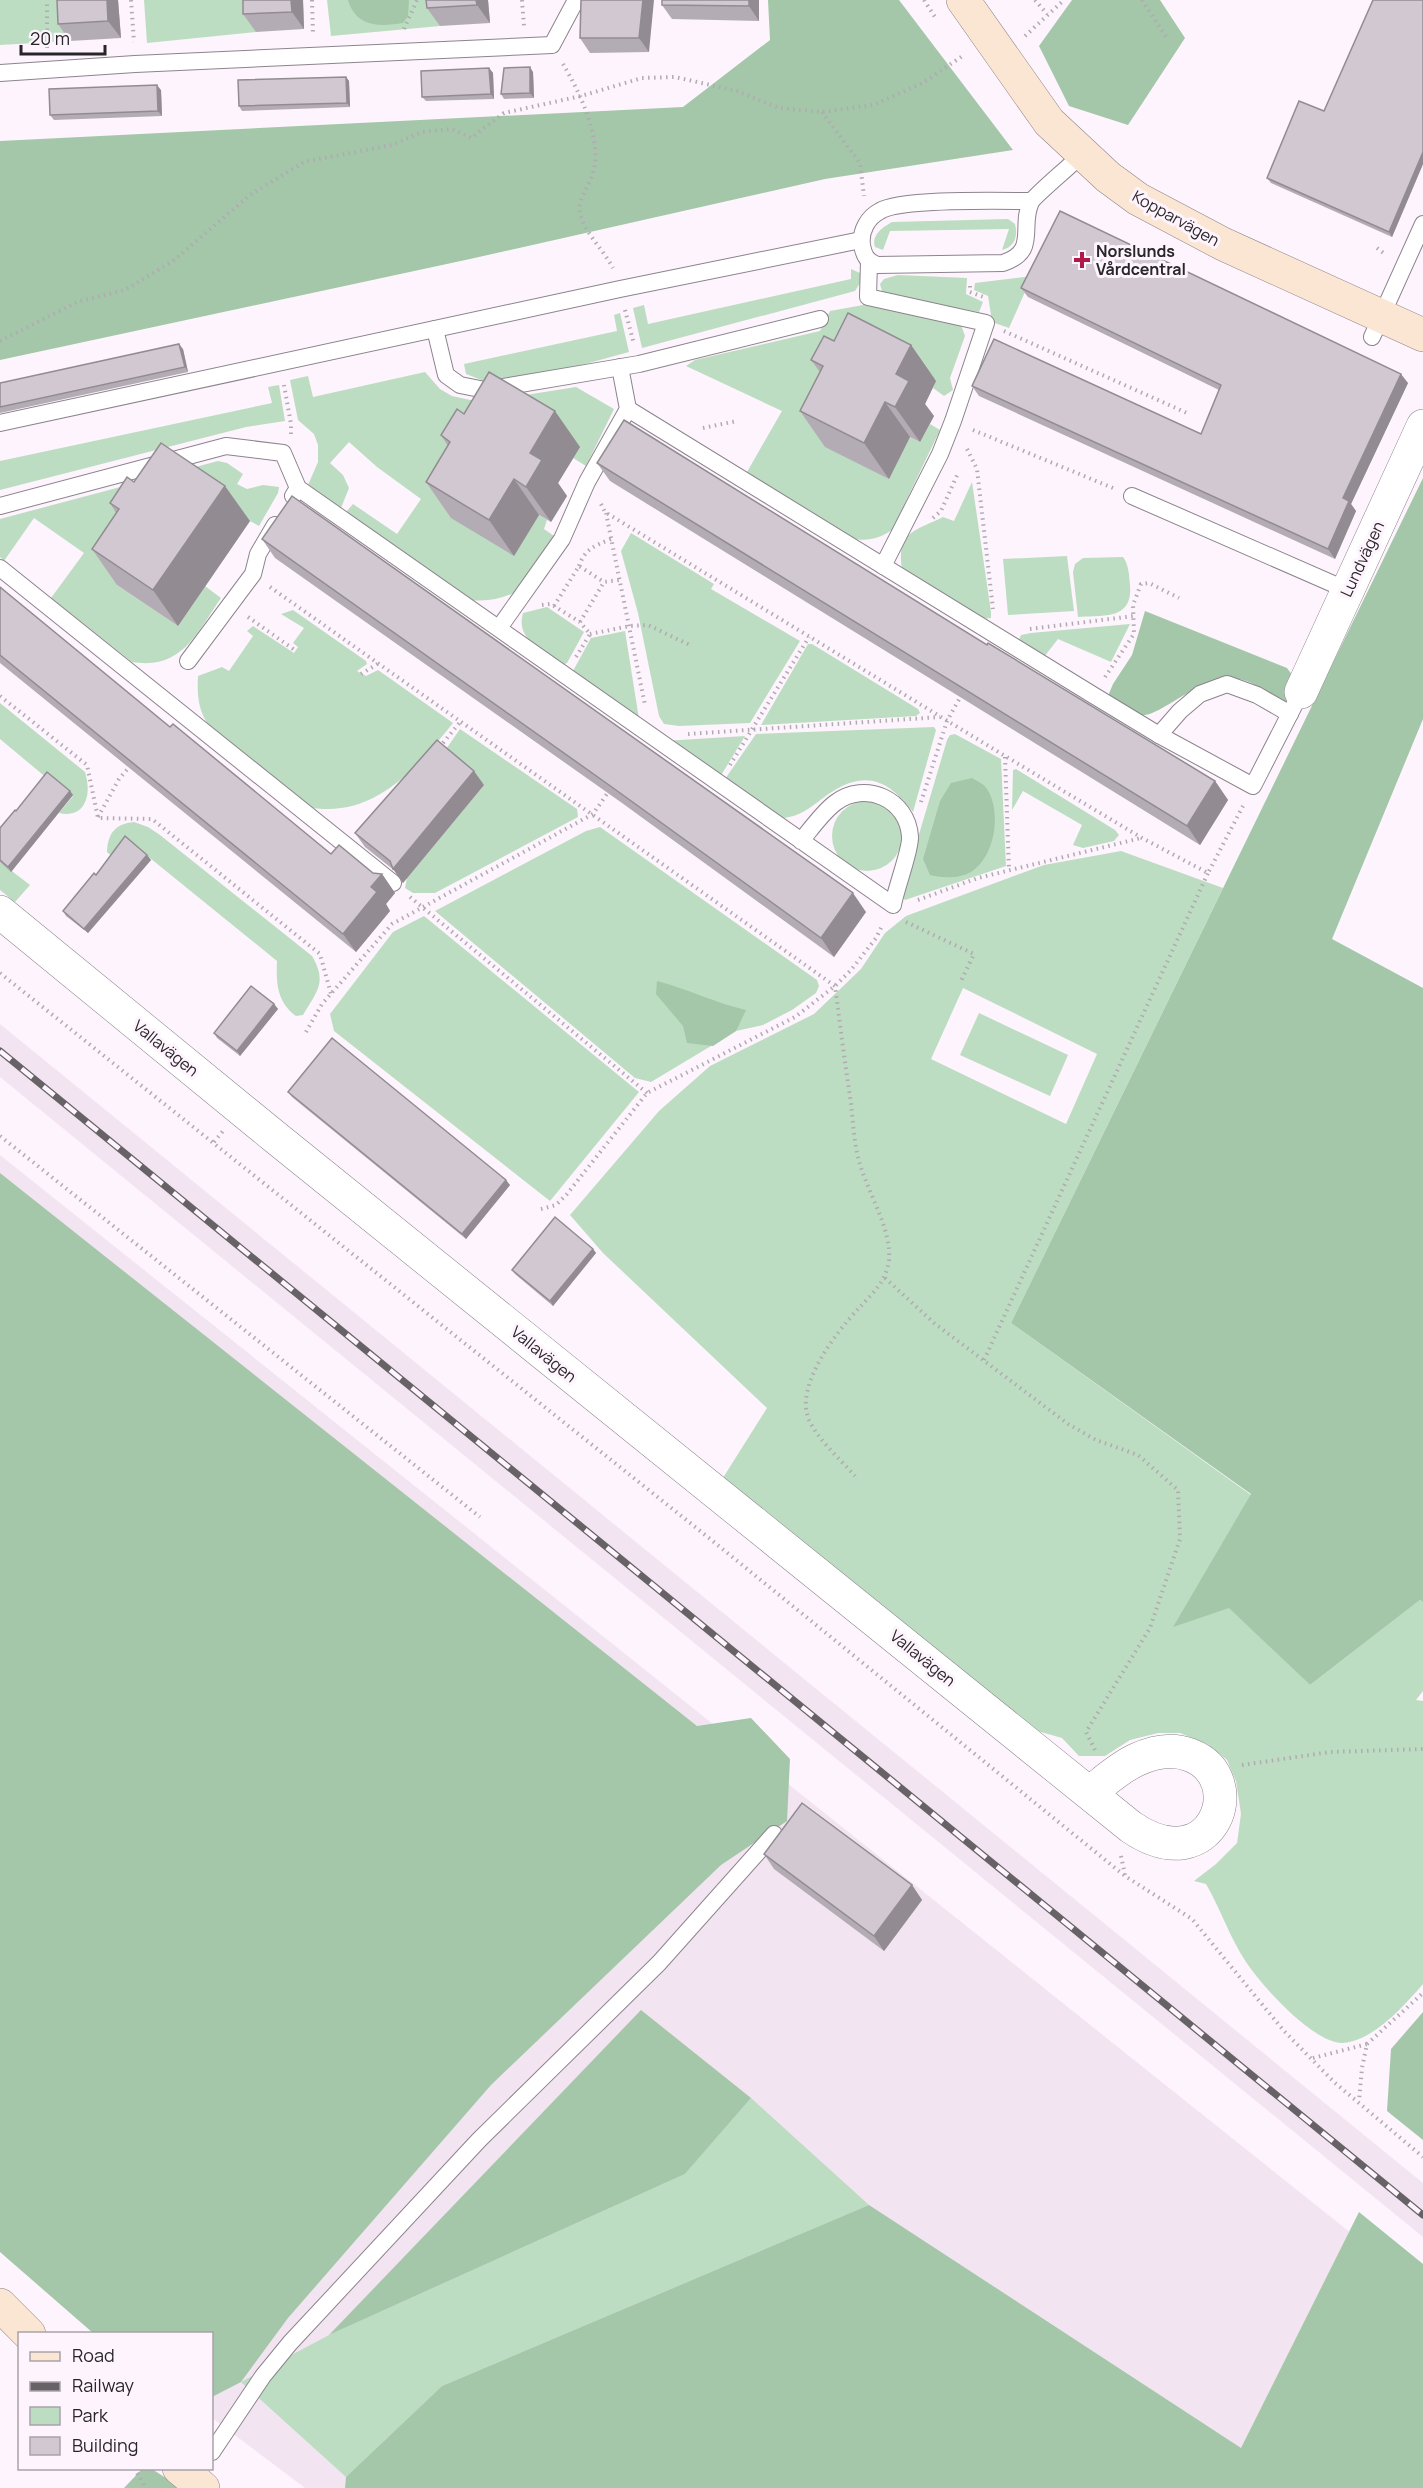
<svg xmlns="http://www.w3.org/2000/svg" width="1423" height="2488" viewBox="0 0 1423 2488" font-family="Manrope,sans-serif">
<rect width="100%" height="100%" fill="#fef4fd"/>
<g fill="#f3e4f2">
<polygon points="0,1024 1423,2183 1423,2237 0,1077"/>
<polygon points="0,1155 1391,2265 1219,2488 305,2488 212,2418 212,2334 0,2229"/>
</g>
<g fill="#bcddc1" fill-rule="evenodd">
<polygon points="0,0 68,0 70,41 0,45"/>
<polygon points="144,0 254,0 256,32 147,43"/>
<polygon points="327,0 438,0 440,26 331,36"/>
<path d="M 1008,219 L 1015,224 C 1018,236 1015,247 1002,250 L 1009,229 L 890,231 L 883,250 L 875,247 C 871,235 883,227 892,222 Z"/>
<polygon points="851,269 860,273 860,283 855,291 642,348 633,308 644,305 648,324 851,279"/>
<polygon points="898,275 967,278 966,294 983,302 979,312 887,295 882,291 880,284 884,279"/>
<polygon points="1032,276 1009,328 989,321 991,315 988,296 974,290 975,283"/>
<path d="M 863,305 L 951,321 L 961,325 L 965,336 L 950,378 L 953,390 L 944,396 L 933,388 L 936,380 L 874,349 L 888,479 L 910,437 L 920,442 L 930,424 L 940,430 L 892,530 C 878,539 867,542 850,538 L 747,472 L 782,411 L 686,366 L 695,360 L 820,331 L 830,311 Z"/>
<polygon points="620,313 629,352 567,369 484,381 466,374 464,364 617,331 614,315"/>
<path d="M 425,372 L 440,389 L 452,396 L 480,402 L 576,387 L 614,409 L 586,466 L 573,458 L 579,447 L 539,515 L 547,520 L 544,529 L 554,536 L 516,592 C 501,599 487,602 470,600 L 346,512 L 353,504 L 397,534 L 421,499 L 377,467 L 349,442 L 330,463 L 343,475 L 349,488 L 341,508 L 308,485 L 318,462 L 318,445 L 314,434 L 298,420 L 290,380 L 308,376 L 313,397 Z"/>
<polygon points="279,385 285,421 246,427 0,490 0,461 272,403 268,387"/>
<path d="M 218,461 L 227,463 L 243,474 L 237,484 L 247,489 L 263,485 L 279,487 L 278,493 L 259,526 L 250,521 L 117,585 L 178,626 L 205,586 L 221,598 C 196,634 182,670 132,662 L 51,598 L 84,553 L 34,518 L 4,561 L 0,557 L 0,519 Z"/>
<path d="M 972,482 L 991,612 L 991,618 L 981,619 L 902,569 C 896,532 915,531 943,517 L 954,521 Z"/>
<polygon points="631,533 714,584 711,589 800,641 750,723 679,726 664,724 659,716 638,613 621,551"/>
<polygon points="1067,556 1074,611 1008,615 1003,559"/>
<path d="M 1123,557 C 1129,565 1129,575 1130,585 C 1133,620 1104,615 1078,617 L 1073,572 L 1075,564 L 1083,558 Z"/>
<path d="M 547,607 L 584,632 L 567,663 L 562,665 C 543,651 515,639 523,613 Z"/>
<path d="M 293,610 L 366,661 L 367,664 L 357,671 L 366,676 L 378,670 L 453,723 C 416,769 373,820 307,807 L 209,726 C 198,710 197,695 198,676 L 222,667 L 229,671 L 253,636 L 247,631 L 253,626 L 294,653 L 298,647 L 293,643 L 304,628 L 281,614 Z"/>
<polygon points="1130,624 1111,662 1058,639 1044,657 1019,640 1021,635 1031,633"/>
<polygon points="625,631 639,719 573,671 591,638"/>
<polygon points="808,644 812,644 918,709 920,713 916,716 761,725"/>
<path d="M 0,703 L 85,772 C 92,794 86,819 59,813 L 73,796 L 48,779 L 0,739 Z"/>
<path d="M 934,727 L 936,730 L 913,812 C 889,781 867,769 830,793 C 814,804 802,817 782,818 L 723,782 L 756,734 Z"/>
<polygon points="460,729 577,809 578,817 435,893 413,893 405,888 407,878 484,785 444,752"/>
<polygon points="955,734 1001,759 1006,866 905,900 901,895 947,740 950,735"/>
<polygon points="745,736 720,777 663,741"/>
<polygon points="1016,769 1115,830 1119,835 1114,841 1083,848 1073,845 1082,825 1023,791 1012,810 1013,770"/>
<circle cx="867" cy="836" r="35"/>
<path d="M 134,822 L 148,827 L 160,835 L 312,956 C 328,983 316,992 303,1015 L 296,1016 C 277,1002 276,983 277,961 L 129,841 L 115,859 L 107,852 C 108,833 115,824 134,822 Z"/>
<polygon points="600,827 817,980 819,986 816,993 792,1010 763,1025 736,1031 651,1082 635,1078 435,911 586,831"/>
<path d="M 1121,851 L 1223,888 L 1011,1323 L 1251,1495 L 1174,1626 L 1229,1607 L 1310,1685 L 1420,1600 L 1423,1602 L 1423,1691 L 1416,1700 L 1423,1701 L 1423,1984 C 1405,2005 1373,2041 1343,2043 C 1314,2044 1261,1985 1246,1962 C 1230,1938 1221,1910 1206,1884 L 1194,1881 L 1216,1864 L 1237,1843 L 1241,1814 L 1236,1781 L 1227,1760 L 1209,1745 L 1180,1733 L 1158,1733 L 1130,1740 L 1105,1756 L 1079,1756 L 1062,1738 L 1020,1726 L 721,1481 L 767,1408 L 603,1253 L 570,1215 L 659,1111 L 710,1066 L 814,1014 L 861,969 L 885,933 L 906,916 L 1044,865 ZM 963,988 L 1097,1054 L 1066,1124 L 931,1059 Z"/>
<polygon points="0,862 30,885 15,902 0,890"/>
<polygon points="424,916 639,1092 550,1201 334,1031 330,1014 393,932"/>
<polygon points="979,1013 1068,1055 1050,1096 960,1055"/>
<polygon points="751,2098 869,2205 442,2386 346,2477 241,2382 329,2335 685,2174"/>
</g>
<g fill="#a3c7a8">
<path d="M 348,0 L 409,0 L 408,16 L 403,23 C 379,27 356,27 348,0 Z"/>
<polygon points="768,0 899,0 1013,150 825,179 470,259 0,360 0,141 683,107 770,40"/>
<polygon points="1072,0 1160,0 1185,38 1128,125 1069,106 1039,46"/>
<polygon points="1423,478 1423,719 1332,939 1423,988 1423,1602 1420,1600 1310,1685 1229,1608 1173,1627 1251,1494 1011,1323"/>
<path d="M 1145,611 L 1287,668 L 1298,683 L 1285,702 C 1271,694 1254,682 1239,679 C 1204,671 1158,720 1140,715 C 1129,712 1118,702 1108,696 L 1113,684 L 1132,655 Z"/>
<path d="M 972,778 C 977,781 984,784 987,789 C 1002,812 995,857 971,872 C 959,879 943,878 930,875 L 923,859 L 940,801 L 951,783 Z"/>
<path d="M 657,981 C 688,989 715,1003 746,1010 L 736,1031 L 713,1046 L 687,1043 L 683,1026 L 656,994 Z"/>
<polygon points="0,1173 697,1726 751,1718 790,1759 787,1821 721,1865 491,2085 288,2318 241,2382 212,2397 212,2334 93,2333 0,2252"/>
<polygon points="641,2010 751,2098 685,2174 329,2335"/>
<polygon points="1423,2012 1423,2140 1387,2111 1391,2049"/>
<polygon points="869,2205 1241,2448 1359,2212 1423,2264 1423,2488 345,2488 346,2477 442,2386"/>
<polygon points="143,2468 152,2469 181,2488 124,2488"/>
</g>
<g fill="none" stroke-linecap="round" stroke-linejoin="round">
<defs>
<g id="lane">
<polyline points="0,73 135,64 552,45 576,0"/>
<path d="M 1031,201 C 1002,201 901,198 880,211 C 868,217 860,231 862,245 C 864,256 867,261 877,265 L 1003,263 C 1039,251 1019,227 1031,202 C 1035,195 1074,163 1082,154"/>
<polyline points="869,262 868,297 986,323 953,421 940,454 883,566"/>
<polyline points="435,329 446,375 460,385 485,390 639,364 820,319"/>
<polyline points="1372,337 1423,224"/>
<polyline points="628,409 1093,695 1159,735 1253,786 1301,692"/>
<polyline points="0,423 620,289 861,240"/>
<path d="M 298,488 L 893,905 C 896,888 911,849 910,837 C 908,799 865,780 835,803 C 822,813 811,829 801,841"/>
<polyline points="1132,496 1347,590"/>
<polyline points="0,506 226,446 283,453 298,488 293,496"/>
<polyline points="0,568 393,883"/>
<polyline points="499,628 562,539 587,482 628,409 620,367"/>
<polyline points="188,661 253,574 258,554 275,525"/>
<polyline points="1159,735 1180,711 1200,694 1227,684 1257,695 1290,714"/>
<polyline points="212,2452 263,2376 290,2343 479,2140 659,1963 774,1834"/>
</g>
<g id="street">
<polyline points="1301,692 1423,426"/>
<path d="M 0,912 L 275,1137 L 1131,1827 C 1213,1883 1251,1778 1190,1755 C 1172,1748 1153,1752 1136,1760 C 1119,1768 1105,1781 1091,1792"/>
</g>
<g id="secondary">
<polyline points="963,0 1049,122 1108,177 1138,199 1223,244 1423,335"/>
<polyline points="0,2305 29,2334"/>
<polyline points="179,2468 203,2488"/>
</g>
</defs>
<use href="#lane" stroke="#8c848c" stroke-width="18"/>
<use href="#street" stroke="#8c848c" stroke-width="34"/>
<use href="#secondary" stroke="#8c848c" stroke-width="34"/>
<g stroke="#b1aab1" stroke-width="4" stroke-dasharray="1.5 4.5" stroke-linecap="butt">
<polyline points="131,0 134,42"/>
<polyline points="312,0 313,35"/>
<polyline points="522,0 524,26"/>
<polyline points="924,0 935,17"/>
<polyline points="1035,0 1047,14"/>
<polyline points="1142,0 1167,38"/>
<polyline points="404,29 417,0"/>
<polyline points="1025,36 1064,0"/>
<polyline points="47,48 47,0"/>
<path d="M 563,64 C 579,91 601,136 594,169 C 591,185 575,200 581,217 C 587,235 604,251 613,268"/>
<polyline points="822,112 860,163 864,196"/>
<polyline points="1377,248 1386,255"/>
<polyline points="970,286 970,292 986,298"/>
<polyline points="625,310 634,344"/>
<polyline points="1004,331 1187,413"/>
<polyline points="0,341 77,302 125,290 173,261 250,195 304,162 392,145 422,132 452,129 471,138 504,113 581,96 642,78 675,77 737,91 779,108 822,112 873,105 923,83 964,55"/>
<polyline points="284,385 291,424 291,434"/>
<polyline points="703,428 737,421"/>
<polyline points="973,430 1113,488"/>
<polyline points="967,449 977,469 993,609"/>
<polyline points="601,504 605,512 1005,756 1142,838 1208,873 1243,806"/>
<polyline points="606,513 645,705"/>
<polyline points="933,518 941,511 958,473"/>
<path d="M 579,566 C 585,549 594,546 611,539"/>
<path d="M 270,587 L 835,986 C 840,1025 845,1064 851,1103 C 853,1122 854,1143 859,1161 C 867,1191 892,1230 889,1260 C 886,1282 872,1294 858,1309 C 836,1333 794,1386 809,1420 C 819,1441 840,1459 855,1476"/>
<polyline points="542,605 550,604 554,606 580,622 590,634 576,657"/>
<polyline points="554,606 579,566 604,582"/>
<polyline points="248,617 296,651"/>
<polyline points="580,622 604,582 619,580"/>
<polyline points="1030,629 1134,616"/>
<polyline points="590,634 630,626 648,625 692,646"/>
<polyline points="361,674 379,663"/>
<polyline points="1105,677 1134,634 1133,605 1141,584 1149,583 1179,598"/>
<polyline points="0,696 87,765 98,818 152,819 320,954 331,994"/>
<polyline points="688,734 940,717"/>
<polyline points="443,743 461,721"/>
<polyline points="1005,757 1009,870"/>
<polyline points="730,765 809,637"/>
<polyline points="921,802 947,721 962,694"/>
<polyline points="98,817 119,779 131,765"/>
<polyline points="410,897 647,1093"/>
<polyline points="918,900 978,878 1141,838"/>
<polyline points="906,922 974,954 961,981"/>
<polyline points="0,973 709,1538 1125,1876 1192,1919 1284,2031 1334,2082 1423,2157"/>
<polyline points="306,1032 322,1004 392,924 593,814 609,791"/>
<polyline points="0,1136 480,1517"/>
<polyline points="214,1142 223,1131"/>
<polyline points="541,1209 556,1205 567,1194 647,1093 795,1017 835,986 851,970 876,938 883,924"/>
<polyline points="885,1278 934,1323 1068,1424 1096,1440 1138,1455 1178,1490 1180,1539 1150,1628 1086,1732 1095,1750"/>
<polyline points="984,1360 1208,873"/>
<polyline points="1242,1765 1330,1752 1423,1749"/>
<polyline points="1121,1856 1125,1875"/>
<polyline points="1367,2044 1423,1993"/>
<polyline points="1313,2058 1367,2044 1362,2068 1359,2101"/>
<polyline points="134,2468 146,2488"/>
</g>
<use href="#lane" stroke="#fff" stroke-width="16"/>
<use href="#street" stroke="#fff" stroke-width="33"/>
<use href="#secondary" stroke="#fae6d2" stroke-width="33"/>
<defs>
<polyline id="rail" points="0,1051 1423,2215"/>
</defs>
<use href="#rail" stroke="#676266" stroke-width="7"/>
<use href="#rail" stroke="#fef4fd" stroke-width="4.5" stroke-dasharray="14" stroke-linecap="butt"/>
</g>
<g fill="#b4acb4">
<polygon points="118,0 121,38 70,41 58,24"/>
<polygon points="243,0 303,0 304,29 256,32 243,14"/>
<polygon points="426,0 488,0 490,23 440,26 427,8"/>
<polygon points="643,0 649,52 590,53 580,38"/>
<polygon points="759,0 759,21 672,19 662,5"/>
<polygon points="1423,0 1423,164 1392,237 1271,183 1267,178 1324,111"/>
<polygon points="489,68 493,73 494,99 426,101 422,97"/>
<polygon points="533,72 534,98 504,99 501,94"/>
<polygon points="346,77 349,81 350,107 242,111 239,106"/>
<polygon points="161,90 162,116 54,120 50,115"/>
<polygon points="1021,288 1408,383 1351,504 1356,511 1335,559 979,396 972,386 1201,434 1219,390 1028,297"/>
<polygon points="834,341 911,345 936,381 925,404 934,416 920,442 910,437 889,479 825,447 800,411 820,372 811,360"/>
<polygon points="183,349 188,372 0,413 0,383"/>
<polygon points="464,414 580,447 558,483 567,496 551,522 539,515 514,556 451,518 426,482 448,446 441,435"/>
<polygon points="597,463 987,645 1215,781 1228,800 1200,845 610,481"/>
<polygon points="134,482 250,521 178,626 117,585 92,549 116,513 110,503"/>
<polygon points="262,539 866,912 834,957 622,803 275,558"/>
<polygon points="0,587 170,727 331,854 373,873 382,874 395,893 386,904 390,911 356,952 0,663"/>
<polygon points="484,785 403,883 395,871 365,847 355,833"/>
<polygon points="70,791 73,795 11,872 0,862 0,828 16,811"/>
<polygon points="147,855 151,860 88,933 66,916 63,911 96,875"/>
<polygon points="274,1004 278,1009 240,1056 217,1038 214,1033"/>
<polygon points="288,1092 510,1185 466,1239 292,1097"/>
<polygon points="593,1249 596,1253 553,1306 515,1274 512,1270"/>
<polygon points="764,1854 912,1885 922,1900 884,1951 774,1869"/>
</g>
<g fill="#928c92">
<polygon points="107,0 118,0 121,38 108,21"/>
<polygon points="291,0 303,0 304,29 292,12"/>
<polygon points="476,0 488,0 490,23 477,5"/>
<polygon points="643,0 654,0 649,52 639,38"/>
<polygon points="749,0 759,0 759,21 749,6"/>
<polygon points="530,67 533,72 534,98 530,93"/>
<polygon points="489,68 493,73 494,99 491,94"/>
<polygon points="346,77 349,81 350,107 347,103"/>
<polygon points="157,85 161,90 162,116 158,111"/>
<polygon points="1423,152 1423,164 1392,237 1389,232"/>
<polygon points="179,344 183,349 188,372 185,367"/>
<polygon points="911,345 936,381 925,404 934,416 920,442 895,407 896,374"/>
<polygon points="1401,374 1408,383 1351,504 1356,511 1335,559 1328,549 1343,498"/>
<polygon points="885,402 910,437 889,479 864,443"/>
<polygon points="555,411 580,447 558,483 567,496 551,522 526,487 530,453"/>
<polygon points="514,479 539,515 514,556 489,520"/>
<polygon points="225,486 250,521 178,626 153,590"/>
<polygon points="474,771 484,785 403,883 393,869"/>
<polygon points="1215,781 1228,800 1200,845 1187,826"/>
<polygon points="70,791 73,795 11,872 8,867"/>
<polygon points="147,855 151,860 88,933 84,929"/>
<polygon points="382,874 395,893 386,904 390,911 356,952 343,934 371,887"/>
<polygon points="853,893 866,912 834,957 821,938"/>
<polygon points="274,1004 278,1009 240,1056 237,1051"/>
<polygon points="506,1180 510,1185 466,1239 462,1234"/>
<polygon points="593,1249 596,1253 553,1306 550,1301"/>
<polygon points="912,1885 922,1900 884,1951 874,1936"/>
</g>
<g fill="#d1c8d1" stroke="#928c92" stroke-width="1.5">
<polygon points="57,0 107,0 108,21 58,24"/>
<polygon points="243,0 291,0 292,12 243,14"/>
<polygon points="426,0 476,0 477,5 427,8"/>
<polygon points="581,0 643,0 639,38 580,38"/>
<polygon points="662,0 749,0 749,6 662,5"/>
<polygon points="1373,0 1423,0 1423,152 1389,232 1267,178 1299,101 1324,111"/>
<polygon points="530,67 530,93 501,94 504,68"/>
<polygon points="489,68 491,94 422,97 421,71"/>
<polygon points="346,77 347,103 239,106 238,80"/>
<polygon points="157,85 158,111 50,115 49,89"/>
<polygon points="1060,211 1401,374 1343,498 1349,501 1328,549 972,386 994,339 1201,434 1221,385 1021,288"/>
<polygon points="848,313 911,345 896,374 909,381 895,407 885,402 864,443 800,411 823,366 811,360 824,336 834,341"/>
<polygon points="179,344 185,367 0,407 0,383"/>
<polygon points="489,372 555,411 530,453 542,460 526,487 514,479 489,520 426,482 450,442 441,435 457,409 464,414"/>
<polygon points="624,420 987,645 988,643 1215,781 1187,826 597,463"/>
<polygon points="161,443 225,486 153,590 92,549 119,509 110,503 127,477 134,482"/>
<polygon points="292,496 853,893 821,938 609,785 262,539"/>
<polygon points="0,587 170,727 173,724 331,854 339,845 373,873 382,874 371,887 377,892 343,934 0,655"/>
<polygon points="437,740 474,771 393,869 390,861 355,833"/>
<polygon points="47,772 70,791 8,867 0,860 0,828 15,810 16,811"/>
<polygon points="125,836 147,855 84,929 63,911 94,873 96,875"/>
<polygon points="251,986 274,1004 237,1051 214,1033"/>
<polygon points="332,1038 506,1180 462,1234 288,1092"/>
<polygon points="555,1217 593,1249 550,1301 512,1270"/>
<polygon points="802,1803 912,1885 874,1936 764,1854"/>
</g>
<path fill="#ae1b46" stroke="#fef4fd" stroke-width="2" d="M1079 251h6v6h6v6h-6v6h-6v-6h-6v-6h6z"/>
<g text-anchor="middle" stroke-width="6" stroke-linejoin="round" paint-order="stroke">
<g font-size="16" fill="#292629" stroke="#fef4fd">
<text transform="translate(1176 218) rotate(29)" y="6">Kopparvägen</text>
<text transform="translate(1362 559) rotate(-65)" y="6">Lundvägen</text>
<text transform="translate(166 1048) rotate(39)" y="6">Vallavägen</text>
<text transform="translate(544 1354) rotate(39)" y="6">Vallavägen</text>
<text transform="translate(923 1658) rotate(39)" y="6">Vallavägen</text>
</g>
<g font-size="16" font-weight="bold" fill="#292629" stroke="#fef4fd" text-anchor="start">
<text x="1096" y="257">Norslunds<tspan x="1096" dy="18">Vårdcentral</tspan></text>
</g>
</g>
<rect x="18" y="2332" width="195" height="138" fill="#fef4fd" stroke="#a9a2a8" stroke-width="1.5"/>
<rect x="30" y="2352" width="30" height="9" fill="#fae6d2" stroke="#a9a2a8" stroke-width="1.5"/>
<text x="72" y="2362" font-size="18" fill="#292629">Road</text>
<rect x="30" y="2382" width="30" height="9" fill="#676266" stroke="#a9a2a8" stroke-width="1.5"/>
<text x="72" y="2392" font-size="18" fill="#292629">Railway</text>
<rect x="30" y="2407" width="30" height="18" fill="#bcddc1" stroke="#a9a2a8" stroke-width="1.5"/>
<text x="72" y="2422" font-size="18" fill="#292629">Park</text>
<rect x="30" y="2437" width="30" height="18" fill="#d1c8d1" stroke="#a9a2a8" stroke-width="1.5"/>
<text x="72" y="2452" font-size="18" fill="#292629">Building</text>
<path d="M21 45v9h84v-9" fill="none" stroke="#292629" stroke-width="3"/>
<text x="30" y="45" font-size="18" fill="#292629" stroke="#fef4fd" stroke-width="4.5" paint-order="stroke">20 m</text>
</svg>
